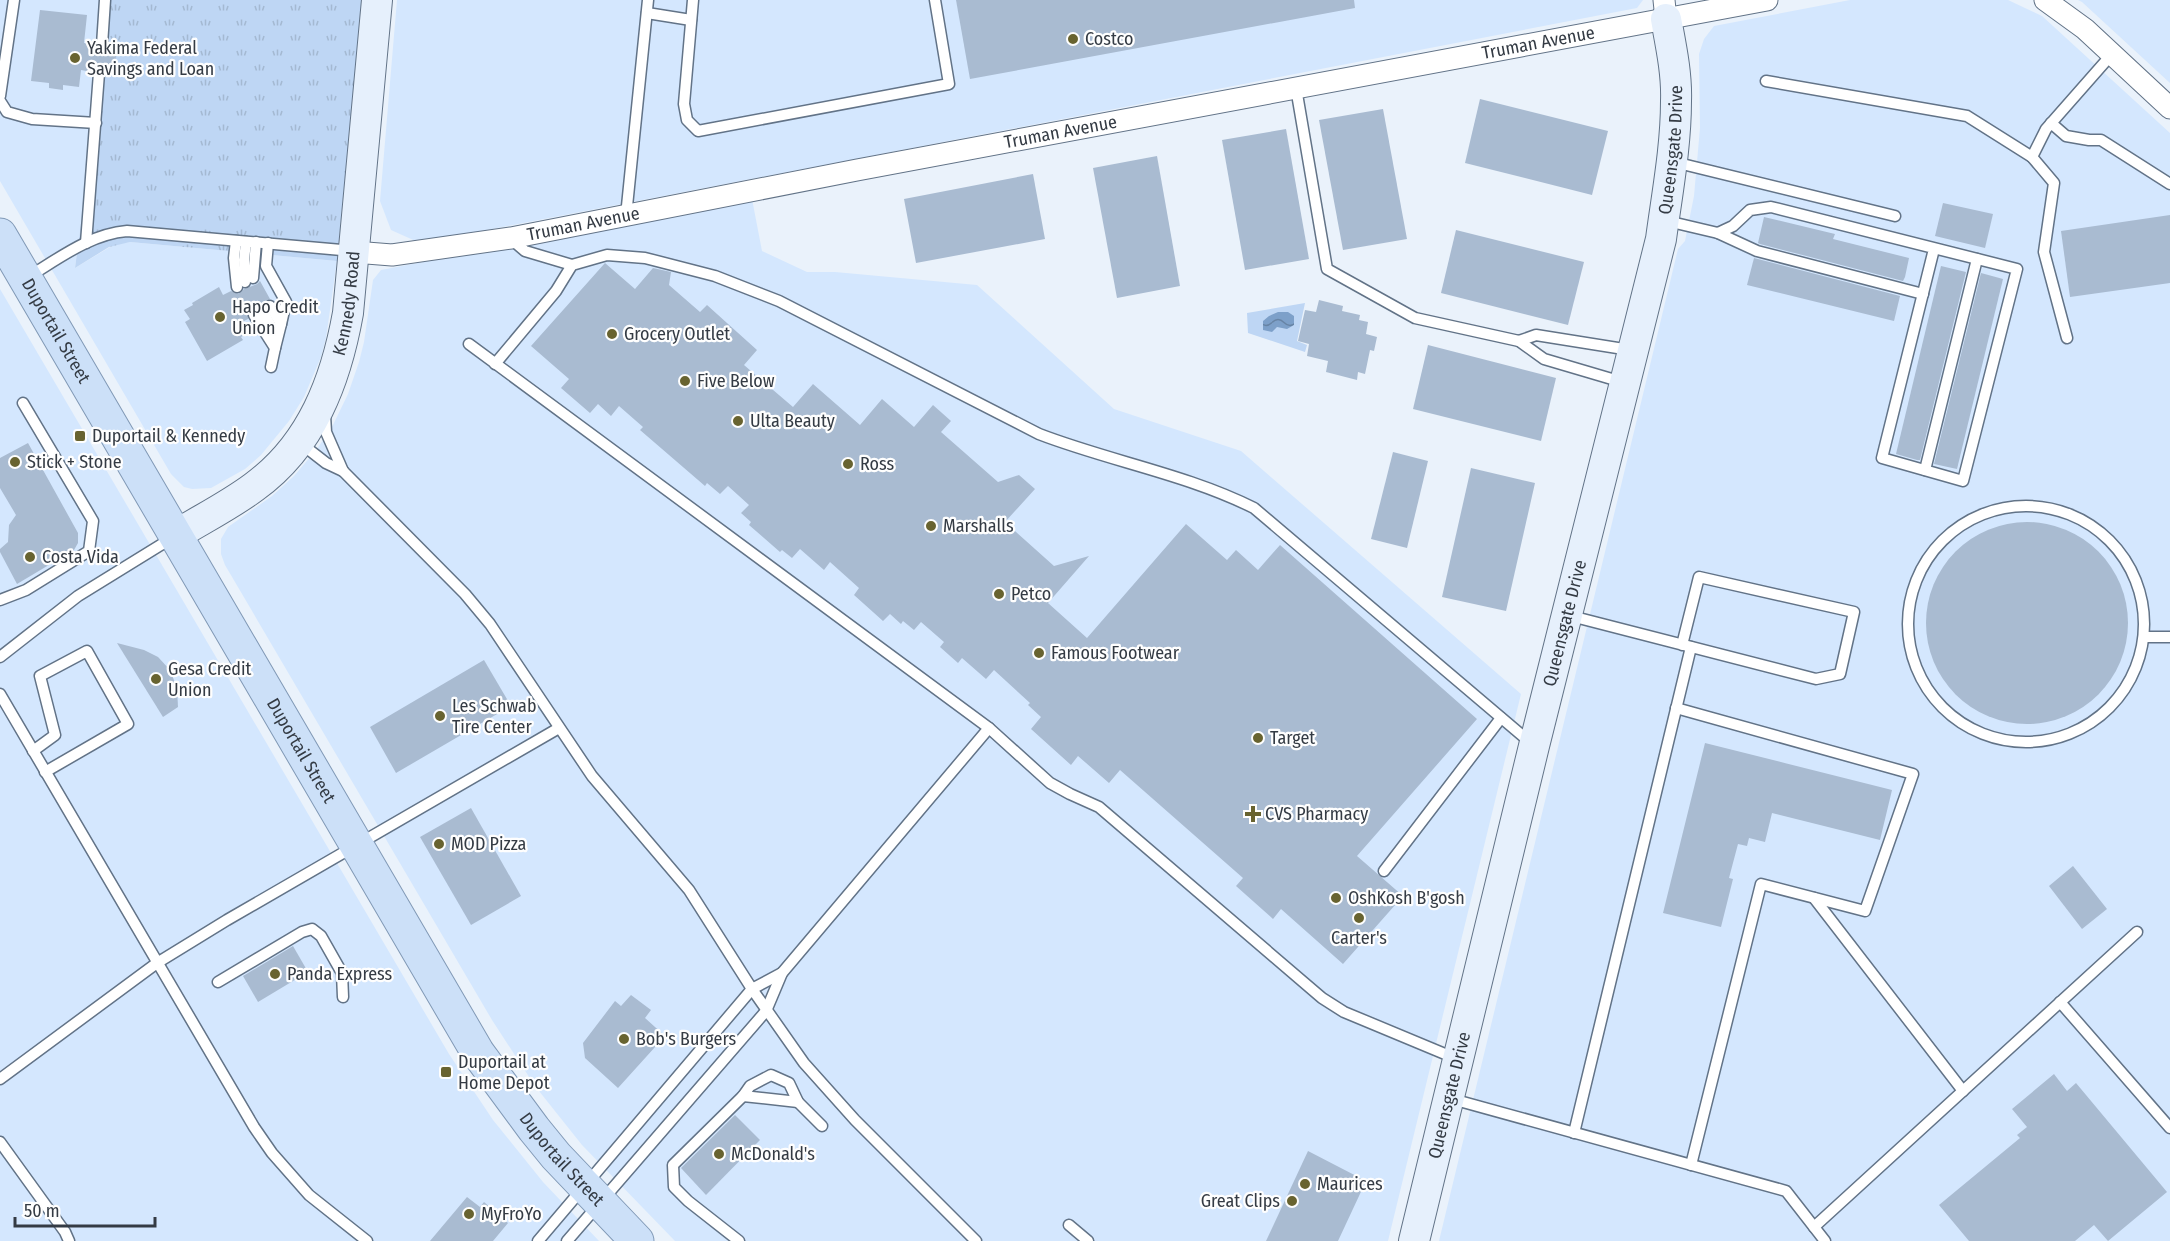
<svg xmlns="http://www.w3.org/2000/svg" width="2170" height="1241" viewBox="0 0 2170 1241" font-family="'Fira Sans Condensed',sans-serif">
<defs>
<pattern id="grass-tufts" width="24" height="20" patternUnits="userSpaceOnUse" patternTransform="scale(1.5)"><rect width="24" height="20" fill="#bed6f4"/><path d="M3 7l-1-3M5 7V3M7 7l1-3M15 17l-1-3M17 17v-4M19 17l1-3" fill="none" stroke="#a4b9d2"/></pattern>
<pattern id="water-waves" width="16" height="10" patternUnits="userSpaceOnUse" patternTransform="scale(1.5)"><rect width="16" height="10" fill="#7da0c9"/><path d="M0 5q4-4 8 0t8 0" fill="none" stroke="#6784a5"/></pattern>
</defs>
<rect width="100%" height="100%" fill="#eaf2fb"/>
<g fill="#d4e7fe">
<polygon points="0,0 111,0 75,268 115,244 130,242 337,261 326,338 321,357 304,397 289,421 261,455 245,469 211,488 192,489 184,487 171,474 0,181"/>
<polygon points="397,0 1643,0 1637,8 420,243 391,230 380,201"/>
<polygon points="1850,0 2008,0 2042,16 2170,133 2170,1241 1439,1241 1678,249 1685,241 1694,196 1700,128 1699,54 1704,39 1714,26"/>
<polygon points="2078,0 2170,0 2170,83 2082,2"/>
<polygon points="752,199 762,251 807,272 835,272 977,285 1114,409 1241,451 1521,694 1388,1241 675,1241 582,1145 535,1086 492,1020 225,565 221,554 221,539 228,527 272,496 294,476 317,449 333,425 348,394 359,362 364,342 373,280 381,270"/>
<polygon points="0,289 449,1054 493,1120 543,1182 599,1241 0,1241"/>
</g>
<polygon fill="url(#grass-tufts)" points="111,0 362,0 337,261 130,242 109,247 75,268"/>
<polygon fill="#bed6f4" points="1305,303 1297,341 1307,345 1305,352 1248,333 1247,313"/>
<polygon fill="url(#water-waves)" points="1278,312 1288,312 1294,316 1294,325 1287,329 1277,327 1272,332 1263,330 1263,321 1269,316"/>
<g fill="#a9bbd1">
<polygon points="956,0 1354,0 1355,8 970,79"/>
<polygon points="40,10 87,15 84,43 95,44 96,49 101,52 106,51 109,46 117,47 114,74 106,73 105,69 100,66 95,67 92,72 81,70 79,87 63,85 63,90 49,88 49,83 31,81"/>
<polygon points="1480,99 1608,131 1592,195 1465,163"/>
<polygon points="1383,109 1407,239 1343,250 1319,120"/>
<polygon points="1286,129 1309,259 1245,270 1222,140"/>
<polygon points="1157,156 1180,286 1117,298 1093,168"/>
<polygon points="1033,174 1045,239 916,263 904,199"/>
<polygon points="1943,203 1993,214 1985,248 1935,236"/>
<polygon points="2170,215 2170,283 2070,297 2061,231"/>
<polygon points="1764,217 1835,234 1833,239 1909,258 1905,277 1903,281 1760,244 1758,243"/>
<polygon points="1456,230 1584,262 1568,325 1441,293"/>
<polygon points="1754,258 1900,296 1894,321 1747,285"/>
<polygon points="605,263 635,289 653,268 671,272 669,285 700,312 707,305 757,350 744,365 793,407 813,384 860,425 882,399 914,427 933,405 951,421 941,432 998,482 1019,475 1035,489 1005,522 1054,566 1089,556 1048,603 1087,638 1186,524 1227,560 1236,550 1258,570 1280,545 1477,719 1357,856 1403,896 1343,964 1281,909 1273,919 1236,886 1243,878 1120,770 1109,783 1078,756 1071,765 1031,729 1041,717 1028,705 1030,703 994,670 986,679 962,658 958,663 940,647 944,642 921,622 914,630 903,621 901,624 890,614 883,621 854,595 859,588 830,562 824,570 800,549 792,558 782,550 780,552 749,525 751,522 741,513 749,505 728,486 720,494 707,483 705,486 640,430 643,427 619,406 611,416 598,404 590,413 561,388 569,379 531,346"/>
<polygon points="1941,266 1966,272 1920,460 1917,460 1896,454"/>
<polygon points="1981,273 2003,279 1957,469 1934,464"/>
<polygon points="260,281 270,299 248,311 248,319 240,323 246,334 241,337 243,340 207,361 185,322 190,319 184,310 193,305 192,303 219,287 223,295 231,291 238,294 244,289 257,284"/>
<polygon points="1319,300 1343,306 1342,311 1360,315 1359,320 1368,322 1366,334 1377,337 1374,351 1370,350 1365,374 1358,372 1357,380 1326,372 1328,361 1307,356 1309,344 1298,341 1305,310 1316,312"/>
<polygon points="1428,345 1556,378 1541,441 1413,409"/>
<polygon points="28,443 78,533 78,543 74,550 17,584 0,552 0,549 8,542 9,525 16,515 0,488 0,458"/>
<polygon points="1393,452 1428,461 1407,548 1371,539"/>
<polygon points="1471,468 1535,483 1506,611 1442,597"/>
<circle cx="2027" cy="623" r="101"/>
<polygon points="117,643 144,650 158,657 170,670 177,688 178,707 163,717"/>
<polygon points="484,660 511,706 396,773 370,727"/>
<polygon points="1705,743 1892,790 1880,840 1772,813 1765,842 1749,838 1747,846 1738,844 1729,878 1733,879 1721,927 1663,913"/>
<polygon points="471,808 521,896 471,925 420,837"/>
<polygon points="2073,866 2107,909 2082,929 2049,886"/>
<polygon points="293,946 308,972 258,1002 243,976"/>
<polygon points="631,995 651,1010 645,1018 665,1036 618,1088 585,1058 583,1043 615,1001 621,1006"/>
<polygon points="2054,1074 2067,1091 2076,1083 2167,1192 2108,1241 2094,1225 2075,1241 1969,1241 1939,1205 2020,1138 2017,1135 2027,1127 2012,1109"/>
<polygon points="735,1115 760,1140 706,1195 681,1168"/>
<polygon points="1308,1151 1366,1181 1338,1241 1266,1241"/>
<polygon points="467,1197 480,1207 484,1202 508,1223 493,1241 430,1241"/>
</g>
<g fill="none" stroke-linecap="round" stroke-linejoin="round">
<defs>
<g id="lane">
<polyline points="693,0 684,104 687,120 698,131 949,84 935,0"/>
<polyline points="647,13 691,20"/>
<polyline points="102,45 105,0"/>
<polyline points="1766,81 1967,116 2032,157"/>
<polyline points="1296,88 1327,269 1415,318 1519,341 1544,359 1622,382"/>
<polyline points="0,96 14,0"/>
<polyline points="0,101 7,112 32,119 96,123"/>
<polyline points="2051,123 2066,136 2089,140 2101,140 2170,184"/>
<polyline points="1674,162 1895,216"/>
<polyline points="626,216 648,0"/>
<polyline points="1667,221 1718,233 1733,226 1750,210 1771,207 2017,269 1963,481 1882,458 1934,249"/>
<polyline points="1718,233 1757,251 1923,294"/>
<polyline points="511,239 525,251 572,265"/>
<polyline points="236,241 234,258 237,287"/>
<polyline points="86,243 99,73"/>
<polyline points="268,243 266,266 286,302 281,324"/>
<path d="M 28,277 C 58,259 90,234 127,231 L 353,251"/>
<polyline points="253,278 256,242"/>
<polyline points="245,282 244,260 246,242"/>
<polyline points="270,306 281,324 275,348"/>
<polyline points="262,310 272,328 274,342"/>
<polyline points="254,315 275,348 271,367"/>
<polyline points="2067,338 2044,252 2054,183 2032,157 2046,129 2112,54"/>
<polyline points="1519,341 1536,335 1630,350"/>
<polyline points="469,344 989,728 1050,783 1070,794 1099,807 1322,998 1344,1012 1457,1059"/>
<path d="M 495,364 L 556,291 L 572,265 L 607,255 L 645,258 L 715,276 L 779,301 L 1039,434 C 1109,461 1186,474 1254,508 L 1531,743"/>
<polyline points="325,415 326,432 343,471"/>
<polyline points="299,442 326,463 343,471 465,594 490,624 592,776 689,890 752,989 804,1063 855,1120 976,1241"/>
<polyline points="1925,470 1977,259"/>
<circle cx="2026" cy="624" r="118"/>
<polyline points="0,600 26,590 89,551 93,521 23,403"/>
<polyline points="1567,615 1816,679 1840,674 1854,612 1699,577 1682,645"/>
<polyline points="2144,637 2170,637"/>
<polyline points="0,657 78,596 172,538"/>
<polyline points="0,694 254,1127 272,1153 309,1195 367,1241"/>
<polyline points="1676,708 1913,774 1865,911 1761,884 1691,1165"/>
<polyline points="33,751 55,735 40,676 87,651 128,724 45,772"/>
<polyline points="1384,871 1501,718"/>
<polyline points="1814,898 1963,1091"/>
<polyline points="218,982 302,932 312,929 321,936 342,973 343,997"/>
<polyline points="2060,1002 2170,1128"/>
<polyline points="0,1079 157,963 227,920 559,728"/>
<polyline points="743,1096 798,1102"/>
<polyline points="1452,1099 1786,1191 1825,1241"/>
<polyline points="1574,1133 1691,647"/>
<polyline points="0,1142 65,1232 69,1241"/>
<polyline points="1069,1225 1088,1241"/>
<polyline points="1814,1227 2137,932"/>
<polyline points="538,1241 752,989 782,973"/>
<polyline points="567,1241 766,1011 782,973 989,728"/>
<polyline points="739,1241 688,1201 674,1187 673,1165 743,1096 750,1086 771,1075 789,1083 798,1102 822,1126"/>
</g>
<g id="street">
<polyline points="1664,0 1666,19"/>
<polyline points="2045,0 2085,29 2170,108"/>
<path id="s1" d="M 354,252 L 392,255 L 511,238 L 857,170 L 1767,0"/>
</g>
<g id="secondary">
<path id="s2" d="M 176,535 C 202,519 230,505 254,487 C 312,445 336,380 348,313 L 377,0"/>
<path id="s3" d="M 1414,1241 L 1534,746 L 1661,239 C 1667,194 1676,147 1676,101 C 1677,74 1671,46 1666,19"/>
</g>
<g id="primary">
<path id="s4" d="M 0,235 L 478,1053 L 534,1129 L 556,1156 L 637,1241"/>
</g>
</defs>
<use href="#lane" stroke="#627387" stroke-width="13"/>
<use href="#street" stroke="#627387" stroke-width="23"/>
<use href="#secondary" stroke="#627387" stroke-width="32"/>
<use href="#primary" stroke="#8199b6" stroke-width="35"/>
<use href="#lane" stroke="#fff" stroke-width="10"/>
<use href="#street" stroke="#fff" stroke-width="21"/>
<use href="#secondary" stroke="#e6f0fc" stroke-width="30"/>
<use href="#primary" stroke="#cce0f8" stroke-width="33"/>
</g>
<g fill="#686330" stroke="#fefefe" stroke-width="2">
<circle cx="1073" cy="39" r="6"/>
<circle cx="75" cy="58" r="6"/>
<circle cx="220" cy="317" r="6"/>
<circle cx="612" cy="334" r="6"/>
<circle cx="685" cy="381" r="6"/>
<circle cx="738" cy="421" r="6"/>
<rect x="74" y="430" width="12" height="12" rx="3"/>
<circle cx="15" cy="462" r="6"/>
<circle cx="848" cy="464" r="6"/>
<circle cx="931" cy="526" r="6"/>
<circle cx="30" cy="557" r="6"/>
<circle cx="999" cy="594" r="6"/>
<circle cx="1039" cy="653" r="6"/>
<circle cx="156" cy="679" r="6"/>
<circle cx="440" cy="716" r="6"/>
<circle cx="1258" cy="738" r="6"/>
<path d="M1250 805h6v6h6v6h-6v6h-6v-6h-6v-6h6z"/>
<circle cx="439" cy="844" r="6"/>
<circle cx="1336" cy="898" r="6"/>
<circle cx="1359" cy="918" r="6"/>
<circle cx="275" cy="974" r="6"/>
<circle cx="624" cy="1039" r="6"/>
<rect x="440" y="1066" width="12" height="12" rx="3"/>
<circle cx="719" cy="1154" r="6"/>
<circle cx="1305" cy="1184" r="6"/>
<circle cx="1292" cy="1201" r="6"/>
<circle cx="469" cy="1214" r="6"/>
</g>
<g text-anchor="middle" stroke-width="4.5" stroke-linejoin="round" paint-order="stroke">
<g font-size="18" fill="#343b44" stroke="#fefefe" text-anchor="start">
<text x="1085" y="45">Costco</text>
<text x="87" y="54">Yakima Federal<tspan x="87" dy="21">Savings and Loan</tspan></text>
<text x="232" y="313">Hapo Credit<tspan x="232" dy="21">Union</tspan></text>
<text x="624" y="340">Grocery Outlet</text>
<text x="697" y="387">Five Below</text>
<text x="750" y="427">Ulta Beauty</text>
<text x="92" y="442">Duportail &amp; Kennedy</text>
<text x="27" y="468">Stick + Stone</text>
<text x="860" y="470">Ross</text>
<text x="943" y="532">Marshalls</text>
<text x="42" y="563">Costa Vida</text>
<text x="1011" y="600">Petco</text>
<text x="1051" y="659">Famous Footwear</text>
<text x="168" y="675">Gesa Credit<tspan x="168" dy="21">Union</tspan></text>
<text x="452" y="712">Les Schwab<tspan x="452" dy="21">Tire Center</tspan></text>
<text x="1270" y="744">Target</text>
<text x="1265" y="820">CVS Pharmacy</text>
<text x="451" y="850">MOD Pizza</text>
<text x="1348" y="904">OshKosh B'gosh</text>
<text x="1359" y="944" text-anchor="middle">Carter's</text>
<text x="287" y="980">Panda Express</text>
<text x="636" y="1045">Bob's Burgers</text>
<text x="458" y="1068">Duportail at<tspan x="458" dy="21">Home Depot</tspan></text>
<text x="731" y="1160">McDonald's</text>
<text x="1317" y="1190">Maurices</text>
<text x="1280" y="1207" text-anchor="end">Great Clips</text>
<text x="481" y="1220">MyFroYo</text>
</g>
<g font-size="18" fill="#343b44" stroke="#fefefe">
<text dy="6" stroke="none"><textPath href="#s1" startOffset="1204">Truman Avenue</textPath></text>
<text dy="6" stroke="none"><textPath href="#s1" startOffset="718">Truman Avenue</textPath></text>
<text dy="6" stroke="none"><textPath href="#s3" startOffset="1122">Queensgate Drive</textPath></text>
<text dy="6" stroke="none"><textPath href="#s1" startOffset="232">Truman Avenue</textPath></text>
<text dy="6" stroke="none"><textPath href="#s2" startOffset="304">Kennedy Road</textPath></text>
<text dy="6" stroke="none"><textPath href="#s4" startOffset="111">Duportail Street</textPath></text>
<text dy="6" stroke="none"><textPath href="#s3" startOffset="636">Queensgate Drive</textPath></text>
<text dy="6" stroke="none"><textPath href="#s4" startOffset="597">Duportail Street</textPath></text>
<text dy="6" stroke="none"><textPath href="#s3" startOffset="150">Queensgate Drive</textPath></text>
<text dy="6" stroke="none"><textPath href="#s4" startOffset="1083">Duportail Street</textPath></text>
</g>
</g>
<path d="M15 1217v9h140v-9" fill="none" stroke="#343b44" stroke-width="3"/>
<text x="24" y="1217" font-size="18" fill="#343b44" stroke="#fefefe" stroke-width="4.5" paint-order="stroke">50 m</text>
</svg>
